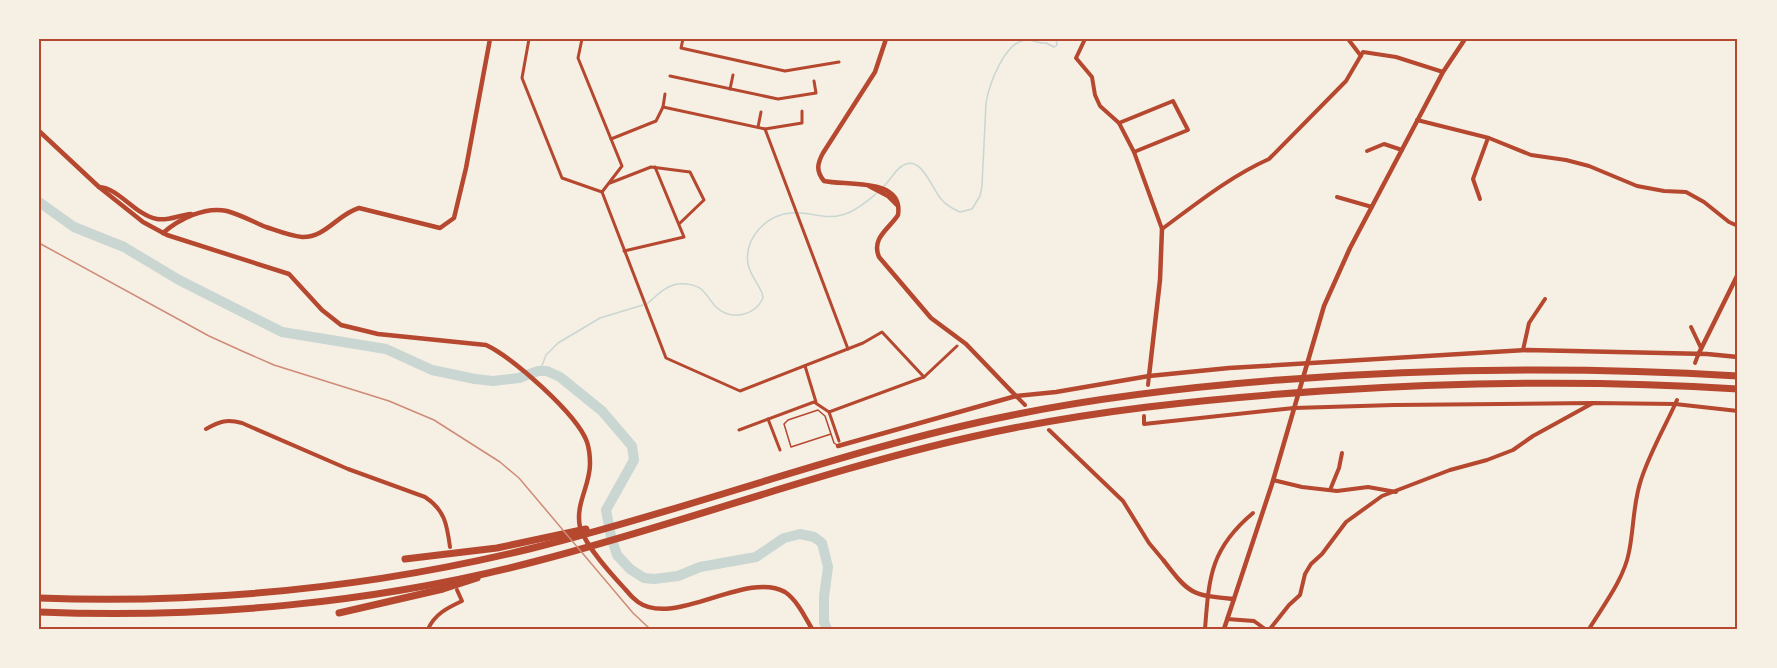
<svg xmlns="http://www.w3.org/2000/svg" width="1777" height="668" viewBox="0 0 1777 668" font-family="'Nunito Sans',sans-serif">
<rect width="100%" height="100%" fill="#f6efe4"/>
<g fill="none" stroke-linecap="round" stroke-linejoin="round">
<g stroke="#c9d6d2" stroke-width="1.5">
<path d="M 883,187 C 890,181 894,171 902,166 C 921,153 932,189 941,199 C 946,205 953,209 960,212 L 972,209 L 980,196 L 982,186 L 986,103 C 989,85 1005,39 1028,40 C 1035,40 1038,44 1046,43 L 1054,47 L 1057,45 L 1056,39"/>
<path d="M 647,304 C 656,296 666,285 679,284 C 685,283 696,285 701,289 C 707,294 711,302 716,307 C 731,321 755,316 763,298 L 762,293 C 758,283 750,275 748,264 C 744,238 766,215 791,213 C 809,211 823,220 842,215 C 855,212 867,201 877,193"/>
<polyline points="540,371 546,355 558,343 600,318 643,305"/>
</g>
<polyline stroke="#c9d6d2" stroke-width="10" points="39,202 74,227 124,247 179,280 282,332 386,349 432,370 475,379 493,381 519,378 538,371 547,371 560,377 602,411 632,446 634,460 606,510 611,536 617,555 630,569 644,578 654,579 678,576 700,567 756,557 784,538 800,534 814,537 822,543 828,567 824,597 824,622 827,629"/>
<polyline stroke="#b5482f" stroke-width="1.5" points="831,434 791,447 784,424 788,420 818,410 825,416 834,443 837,445"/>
<g stroke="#b5482f" stroke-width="3">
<polyline points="529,39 522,78 562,178 602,192 666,358 740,391 863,343 882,332 924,377"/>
<polyline points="582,39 578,58 622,166 602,192"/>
<polyline points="683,39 681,48 785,71 839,62"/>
<polyline points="670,76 778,99 816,93 814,81"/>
<polyline points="730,89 733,75"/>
<polyline points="663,107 765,129 802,123 802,111"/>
<polyline points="758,127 761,112"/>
<polyline points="765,129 848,349"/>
<polyline points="611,139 656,121 663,107 665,94"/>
<polyline points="610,183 651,167 690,172 704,200 680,223"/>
<polyline points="624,251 684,237 655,167"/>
<polyline points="805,366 816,402"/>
<polyline points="829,412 839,441"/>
<polyline points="768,419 780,450"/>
<polyline points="739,430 814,402 829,412 924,377 957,346"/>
</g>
<g stroke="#b5482f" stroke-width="4">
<path d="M 1085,39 L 1076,58 L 1092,77 L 1095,95 L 1100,106 L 1119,123 L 1134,152 L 1162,229 C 1196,204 1229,177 1269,159 L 1346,81 L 1363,52 L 1396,57 L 1443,72"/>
<polyline points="1348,39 1361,56"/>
<polyline points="1417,120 1489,138 1531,155 1566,160 1589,166 1637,186 1664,191 1686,192 1704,202 1729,222 1738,226"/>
<polyline points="1119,123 1173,101 1188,130 1134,152"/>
<polyline points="1367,151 1384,144 1402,150"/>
<polyline points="1337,197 1372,207"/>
<polyline points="1480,199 1473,179 1488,138"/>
<polyline points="1691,327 1701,348"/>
<polyline points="1523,350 1529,323 1545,299"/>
<polyline points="1695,363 1698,355"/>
<polyline points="1148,385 1149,376"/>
<polyline points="1016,396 1025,405"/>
<polyline points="1144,416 1144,424 1294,408 1394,405 1593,403 1675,404 1738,411"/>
<path d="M 206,429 C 220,421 227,419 242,423 L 348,469 L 425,497 C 445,510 447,525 450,547"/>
<polyline points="1049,430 1123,501 1149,543 1164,561"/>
<polyline points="1273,480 1302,487 1337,491 1368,487 1396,492"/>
<polyline points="1330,490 1339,468 1342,453"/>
<polyline points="1227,619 1254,621 1265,629"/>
<path d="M 428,629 C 435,614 447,608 462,601 L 457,590"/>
<path d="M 1205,629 C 1209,578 1210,549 1253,513"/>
<polyline points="1270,629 1289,605 1300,595 1305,574 1311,564 1322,554 1346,522 1382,496 1450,470 1487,460 1513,450 1533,436 1593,403"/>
<path d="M 1589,629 C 1603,606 1624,579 1629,552 C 1634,528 1633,503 1641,480 C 1650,452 1665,427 1677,400"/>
</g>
<g stroke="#b5482f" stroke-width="4.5">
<path d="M 886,39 L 875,72 L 823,153 C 817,164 816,171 824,181 C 846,186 904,177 898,215 C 889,229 871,238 879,257 L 931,318 L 966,344 L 1016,396"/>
<path d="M 39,131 L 99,187 L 143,222 L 167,235 L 289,274 L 322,310 L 341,325 L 378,334 L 486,345 C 512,357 577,414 587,442 C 589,448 590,457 590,464 C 590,486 575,504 580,527 C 586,547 611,574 625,589 C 629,594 634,599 638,602 C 674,628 747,570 785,592 C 797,600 805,617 812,629"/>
<polyline points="869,186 888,196 897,205"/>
<path d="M 99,187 C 119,188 135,215 157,219 C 169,221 179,215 191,214"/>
<path d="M 163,233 C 179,219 205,206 227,211 C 241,215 254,222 266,227 C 278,231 290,236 302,237 C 325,238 338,214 359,208 L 440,228 L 454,218 L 466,168 L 490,39"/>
<polyline points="1698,355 1738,274"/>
<polyline points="1149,376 1160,280 1162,229"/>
<polyline points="838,446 1016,396 1056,392 1149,376 1229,368 1527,350 1707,354 1738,357"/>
<path d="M 1164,561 C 1190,595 1192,595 1234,599"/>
<polyline points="1224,629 1272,484 1324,306 1350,248 1443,72 1465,39"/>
</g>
<g stroke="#b5482f" stroke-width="7">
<polyline points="405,559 497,548 586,529"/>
<path d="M 39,598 C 203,604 369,588 529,549 C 692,509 848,448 1013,415 C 1101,397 1190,387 1279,380 C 1432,368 1585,367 1738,376"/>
<path d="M 39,612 C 204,619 377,603 537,561 C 683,523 824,470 971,437 C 1086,411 1204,399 1322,391 C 1460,382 1600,380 1738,389"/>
<polyline points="339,613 443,589 477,578"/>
</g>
<polyline stroke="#cf8b77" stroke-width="1.5" points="39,243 209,336 242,351 274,365 389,401 434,420 500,462 519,478 633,613 650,629"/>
</g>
<rect width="1777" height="668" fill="none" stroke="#f6efe4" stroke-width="81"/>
<rect x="40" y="40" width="1696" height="588" fill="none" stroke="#b5482f" stroke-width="2"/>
</svg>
